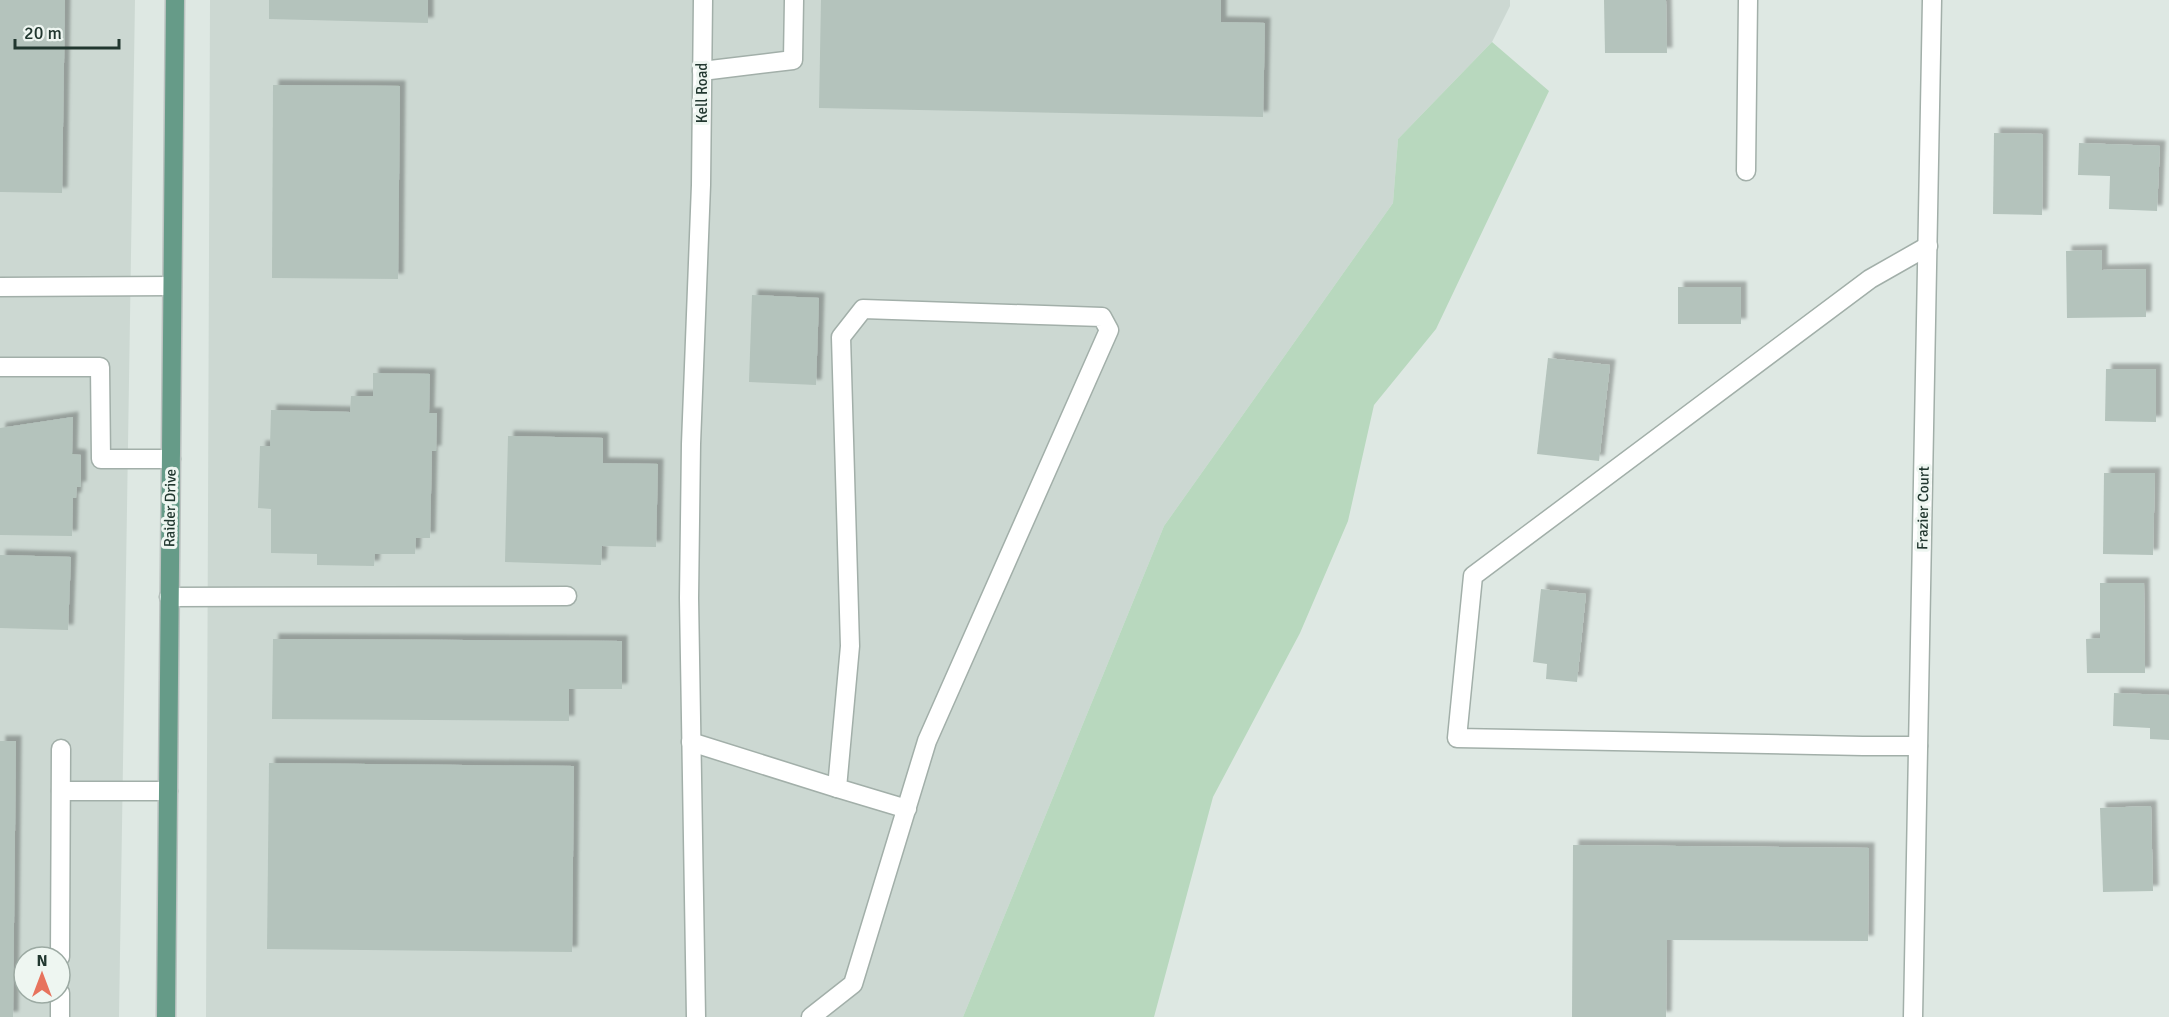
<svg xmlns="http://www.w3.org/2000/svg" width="2169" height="1017" viewBox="0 0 2169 1017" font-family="Signika,sans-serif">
<defs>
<filter id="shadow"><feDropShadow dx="5.5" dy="-5.5" stdDeviation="1.5" flood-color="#0004"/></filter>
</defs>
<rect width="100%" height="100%" fill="#dee8e3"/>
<g fill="#ccd8d2" fill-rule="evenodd">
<path d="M 0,0 L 135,0 L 119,1017 L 0,1017 ZM 24,957 L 60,957 L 60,993 L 24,993 Z"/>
<polygon points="210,0 1510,0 1510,6 1492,42 1398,139 1393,203 1164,526 963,1017 206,1017"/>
</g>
<polygon fill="#b8d8be" points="1492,42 1549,91 1436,329 1374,405 1348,521 1300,633 1213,797 1154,1017 963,1017 1164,526 1393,203 1398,139"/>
<g fill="#b4c3bc" filter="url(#shadow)">
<polygon points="0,0 65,0 62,193 0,192"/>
<polygon points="269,0 428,0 428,23 269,19"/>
<polygon points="821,0 1221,0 1221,22 1265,23 1263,117 819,108"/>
<polygon points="1604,0 1666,0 1667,53 1605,53"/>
<polygon points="273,85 400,86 398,279 272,278"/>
<polygon points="1994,133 2043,134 2042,215 1993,214"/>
<polygon points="2079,143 2160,146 2157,211 2109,209 2110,176 2078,175"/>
<polygon points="2102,250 2102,270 2146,269 2146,317 2067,318 2066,251"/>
<rect x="1678" y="287" width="63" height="37"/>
<polygon points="752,295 819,298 816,385 749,382"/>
<polygon points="1548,358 1610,365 1599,461 1537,454"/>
<polygon points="2106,369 2156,369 2156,422 2105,421"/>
<polygon points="373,373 430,374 429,413 437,413 436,451 432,451 430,538 416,538 415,554 375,554 374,566 317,565 317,554 271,553 271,509 258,508 260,446 270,446 271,410 350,412 351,396 373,396"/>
<polygon points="73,417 72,454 81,455 81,487 77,487 76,498 73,498 72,536 0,535 0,428"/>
<polygon points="508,436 603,438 603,463 658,464 656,547 602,546 601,565 505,562"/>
<polygon points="2104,473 2155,473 2153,555 2103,554"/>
<polygon points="0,555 71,557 68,630 0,628"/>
<polygon points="2100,583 2144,583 2145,673 2087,673 2086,639 2100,638"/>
<polygon points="1541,589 1586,594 1577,682 1546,679 1547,664 1533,662"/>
<polygon points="273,639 622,641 622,689 569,689 569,721 272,719"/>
<polygon points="2114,693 2169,695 2169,740 2150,739 2150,728 2113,726"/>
<polygon points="0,741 16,741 13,1017 0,1017"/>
<polygon points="269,763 574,766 572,952 267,949"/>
<polygon points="2151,806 2153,891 2103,892 2100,808"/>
<polygon points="1573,845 1869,848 1868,941 1667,940 1666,1017 1572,1017"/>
</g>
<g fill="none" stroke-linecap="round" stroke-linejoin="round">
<defs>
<g id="minor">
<polyline points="702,71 793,60 794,0"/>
<polyline points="1746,171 1748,0"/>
<polyline points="0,287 172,286"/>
<polyline points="0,367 100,367 101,459 171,459"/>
<polyline points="169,597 567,596"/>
<polyline points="691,742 837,788"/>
<polyline points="1918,746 1863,746 1457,738 1473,576 1870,279 1928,246"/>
<polyline points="61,791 168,791"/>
<polyline points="60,957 61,749"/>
<polyline points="60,1017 60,993"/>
<polyline points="696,1017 689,598 691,444 701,185 703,0"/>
<polyline points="811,1017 853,984 927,741 1109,330 1102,317 863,309 841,337 850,646 837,788 907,809"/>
<polyline points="1913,1017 1932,0"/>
</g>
<polyline id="major" points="166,1017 175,0"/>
</defs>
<use href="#minor" stroke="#a2afa9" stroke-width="21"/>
<use href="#major" stroke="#bcc3c1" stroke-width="21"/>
<use href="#minor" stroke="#fff" stroke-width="18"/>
<use href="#major" stroke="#669b88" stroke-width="18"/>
</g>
<g text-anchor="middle" stroke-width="6" stroke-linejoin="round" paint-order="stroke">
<g font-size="15" fill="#21372f" stroke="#eef6f1">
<text transform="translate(702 93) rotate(-90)" y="5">Kell Road</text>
<text transform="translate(170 508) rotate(-89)" y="5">Raider Drive</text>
<text transform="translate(1923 508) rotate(-89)" y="5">Frazier Court</text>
</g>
</g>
<g transform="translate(42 975)"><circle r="28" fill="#eef6f1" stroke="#9caaa3" stroke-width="1.5"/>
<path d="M0-4.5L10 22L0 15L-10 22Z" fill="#e7735d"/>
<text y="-9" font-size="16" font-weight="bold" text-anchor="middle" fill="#21372f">N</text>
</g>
<path d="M15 39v9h104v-9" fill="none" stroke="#21372f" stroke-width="3"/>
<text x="24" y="39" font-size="18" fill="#21372f" stroke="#eef6f1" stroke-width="4.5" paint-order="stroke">20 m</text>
</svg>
